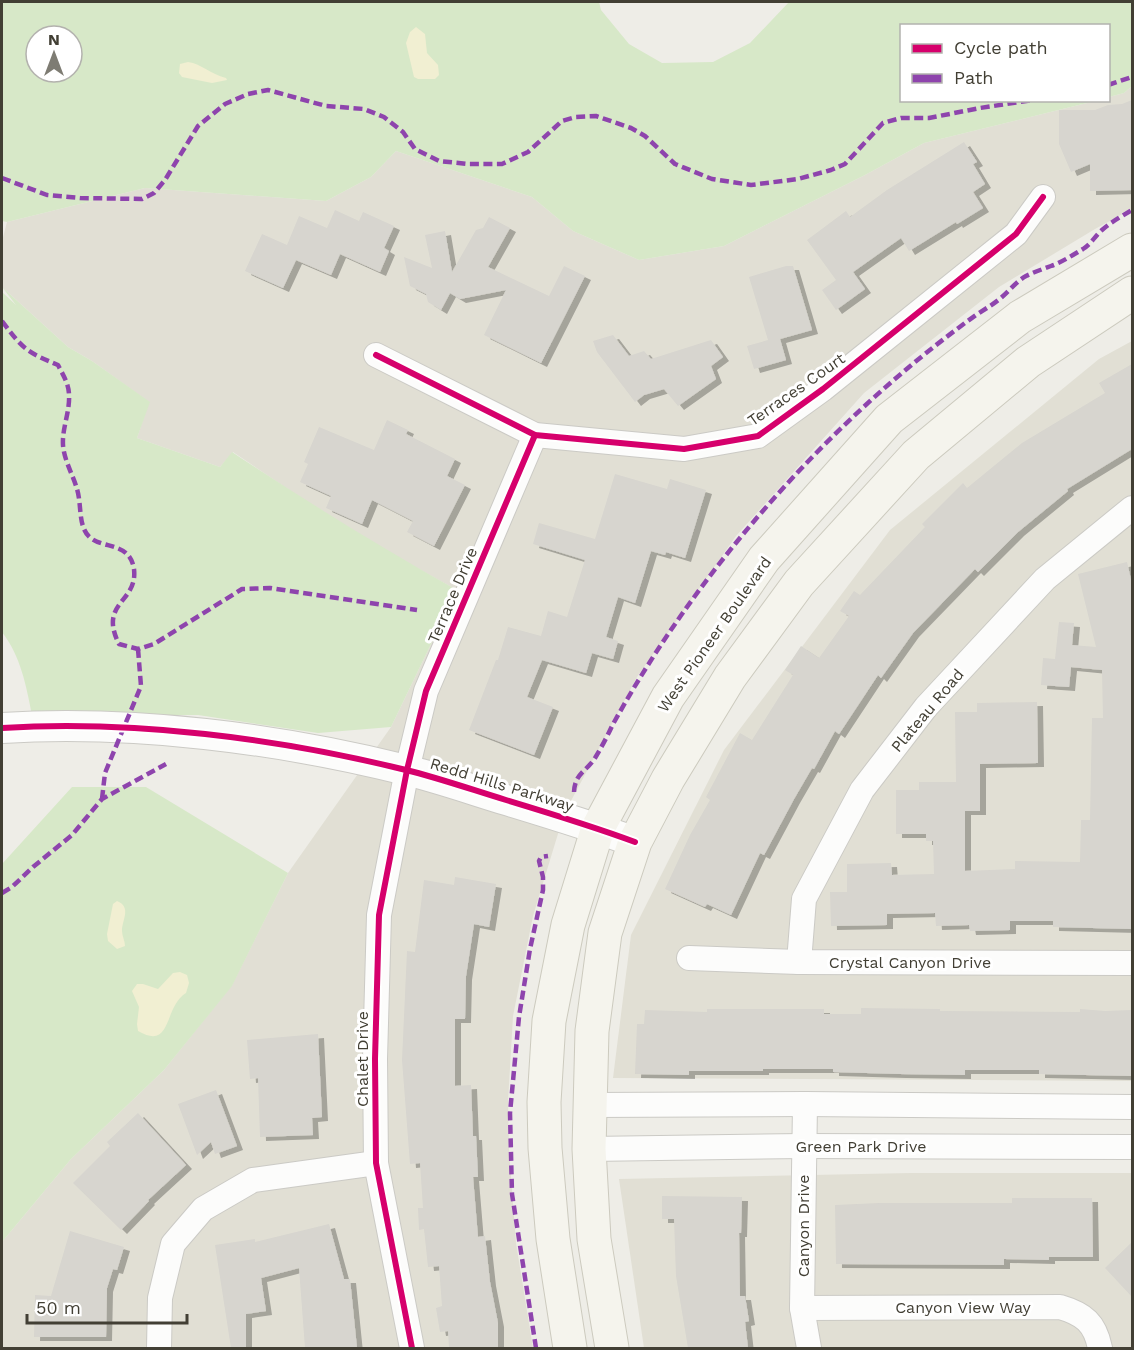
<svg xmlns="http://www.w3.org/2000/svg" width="1134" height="1350" viewBox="0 0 1134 1350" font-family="'Work Sans',sans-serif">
<defs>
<filter id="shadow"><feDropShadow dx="6" dy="4" stdDeviation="0" flood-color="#0004"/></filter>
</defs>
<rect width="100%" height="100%" fill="#eeede7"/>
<g fill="#e1dfd4">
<polygon points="1132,86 1132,209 1095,229 999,287 864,393 736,536 637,677 564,814 533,916 513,1016 508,1102 509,1150 516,1243 533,1348 2,1348 2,1242 71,1159 164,1070 232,985 288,873 391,727 457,590 388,552 301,498 233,452 220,467 137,438 149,402 92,361 68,347 2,287 2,241 7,222 145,188 326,201 371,177 396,151 532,197 573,231 639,260 724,246 865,175 924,143 1095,101 1108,100 1109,97 1124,93"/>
<polygon points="1132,341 1132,1081 613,1078 631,935 724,750 890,530 1099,359"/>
<polygon points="911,1173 1132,1173 1132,1348 644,1348 619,1179"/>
</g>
<g fill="#d7e8c8" fill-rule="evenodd">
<path d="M 2,2 L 599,2 L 601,10 L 629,44 L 662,63 L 713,62 L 750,43 L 789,2 L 1132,2 L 1132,86 L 1124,93 L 1109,97 L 1108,26 L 902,26 L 902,100 L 1095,101 L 924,143 L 865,175 L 724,246 L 639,260 L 573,231 L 532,197 L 396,151 L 371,177 L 326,201 L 145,188 L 7,222 L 2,221 ZM 36,36 L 72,36 L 72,72 L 36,72 Z"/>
<path d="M 2,287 L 68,347 L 92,361 L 150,402 L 137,438 L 220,467 L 232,452 C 306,501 380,547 457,590 L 391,727 L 318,733 L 198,715 L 32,715 C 26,685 21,657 2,632 L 2,292 L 16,305 Z"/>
<polygon points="72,787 146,787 288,873 232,986 164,1070 71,1159 2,1242 2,864"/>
</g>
<g fill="#f1efd2">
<polygon points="416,27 425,34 427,53 438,65 439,75 435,79 418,79 414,77 406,43 410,32"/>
<path d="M 188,62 C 202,64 210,74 226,78 L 227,80 L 212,83 L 182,77 L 179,73 L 180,64 Z"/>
<path d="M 117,901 C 132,907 122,920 122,931 C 122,936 125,941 125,946 L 117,949 L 108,941 L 107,934 L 113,904 Z"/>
<path d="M 180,972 L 187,975 L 189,983 L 186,993 C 163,1007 173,1051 138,1031 L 137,1024 L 139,1007 L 132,991 L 137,984 L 143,984 L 158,989 L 173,973 Z"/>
</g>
<g fill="#d7d5cf" filter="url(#shadow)">
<polygon points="1132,100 1132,190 1090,191 1090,164 1071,172 1059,144 1059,110 1095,110 1108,105 1122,104"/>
<polygon points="964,142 977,162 973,164 985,184 973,192 983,208 957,224 956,222 909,251 901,238 853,272 865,289 836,310 822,290 836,280 807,240 846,211 850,217 887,190"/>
<polygon points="335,210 359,221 363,212 394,226 384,248 389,251 380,272 340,254 331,275 296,260 283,288 245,271 262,234 287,245 299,216 327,228"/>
<polygon points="489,217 510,228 488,267 549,296 564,266 585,276 541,363 484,335 506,290 460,299 450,293 441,310 428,302 426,294 410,286 404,257 432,268 425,235 445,231 452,272 476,230 483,228"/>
<polygon points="786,266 793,266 812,330 780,339 786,360 754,369 747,346 768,340 749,277"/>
<polygon points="613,335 629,356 644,351 651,359 711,340 723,357 711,366 716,379 678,406 664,389 644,395 635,402 597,352 593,341"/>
<polygon points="1132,364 1132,449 1067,489 1068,491 1018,532 978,572 975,569 913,633 881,678 878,675 839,734 835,731 814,769 812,768 794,799 764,855 760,853 731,915 707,904 705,907 665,889 690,835 710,800 706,797 740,733 752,740 793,675 785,670 801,646 819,658 849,616 840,611 854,591 860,595 925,527 922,524 963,483 967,488 1022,443 1105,393 1099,383"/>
<polygon points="387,420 408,430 406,434 455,459 447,476 465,485 434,546 407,532 413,521 372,500 362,524 326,508 331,496 300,482 308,464 304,462 319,427 374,450"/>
<polygon points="615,474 667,489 670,479 706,490 685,558 666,552 665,555 651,551 635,603 618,597 606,637 618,641 613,659 592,653 586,673 542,660 527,697 553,707 534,755 469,730 496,660 498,660 508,627 541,636 548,611 567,617 585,560 533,544 539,523 595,539"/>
<polygon points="1127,562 1132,584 1132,929 1053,927 1053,921 1010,921 1010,930 970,931 969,925 936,926 935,913 887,914 887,925 831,926 830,892 847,892 847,864 891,863 892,875 934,874 933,841 926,841 926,834 896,834 896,790 919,790 919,782 956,782 955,712 977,712 977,703 1037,702 1038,763 980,764 980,811 965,811 965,871 1015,869 1015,861 1080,862 1081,820 1090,820 1092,718 1103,718 1102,670 1071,667 1069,687 1041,685 1043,658 1055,659 1059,622 1074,623 1072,645 1096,647 1078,574"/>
<polygon points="455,877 496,884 489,927 474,924 466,976 465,1019 455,1019 455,1086 471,1085 473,1136 476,1136 478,1177 473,1177 478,1237 485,1236 490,1282 498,1323 498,1348 449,1348 448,1331 440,1332 436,1308 442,1306 439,1266 428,1267 424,1229 419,1230 418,1208 423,1208 420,1163 410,1164 402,1060 407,951 415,952 424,880 454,885"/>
<polygon points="861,1008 940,1009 940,1011 1080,1012 1080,1009 1105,1011 1132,1010 1132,1076 1039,1074 1039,1070 965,1070 965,1075 900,1074 833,1072 833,1069 763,1069 763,1071 689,1071 689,1075 635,1074 637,1024 644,1024 645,1010 707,1012 707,1009 824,1009 824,1014 861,1014"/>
<polygon points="318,1034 322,1117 312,1118 313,1135 260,1137 258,1078 250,1079 247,1040"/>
<polygon points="216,1090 237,1146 215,1154 211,1142 197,1155 178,1104"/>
<polygon points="138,1113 186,1165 148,1200 149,1201 121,1230 73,1183 110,1146 107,1142"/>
<polygon points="662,1196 742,1197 741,1233 739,1233 740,1296 745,1296 749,1321 745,1322 748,1348 688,1348 676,1276 674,1219 662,1219"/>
<polygon points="1012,1198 1092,1198 1093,1257 1049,1257 1049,1260 1004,1259 1004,1265 836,1264 835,1205 879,1203 1012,1203"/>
<polygon points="329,1224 344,1279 350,1279 357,1348 305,1348 299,1268 261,1278 266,1311 246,1314 246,1348 231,1348 215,1245 255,1239 255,1242"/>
<polygon points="70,1231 124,1247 117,1270 113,1269 107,1288 106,1337 34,1337 35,1295 51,1296"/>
<polygon points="1132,1242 1132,1297 1105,1268"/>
</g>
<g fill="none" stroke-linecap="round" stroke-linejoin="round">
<defs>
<g id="minor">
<polyline points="376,355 535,435 684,449 758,436 823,389 1016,234 1043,197"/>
<polyline points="689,958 799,962 1132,963"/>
<polyline points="799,962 804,899 862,790 926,707 1045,579 1132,508"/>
<polyline points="805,1104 802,1308 809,1348"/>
<polyline points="590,1105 805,1104 1132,1107"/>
<polyline points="589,1149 803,1146 1132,1147"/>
<path d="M 802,1308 L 1060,1307 C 1084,1314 1095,1323 1100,1348"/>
<polyline points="159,1348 160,1298 173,1244 203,1209 253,1180 376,1163"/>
<polyline points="412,1348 376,1163 375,1059 379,915 407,770 426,691 535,435"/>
</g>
<path id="tertiary" d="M 2,728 C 134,720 277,738 406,770 C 439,778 473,790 506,800 C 549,813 592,826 635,842"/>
<g id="secondary">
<polyline points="570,1348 553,1239 545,1148 544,1102 549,1021 568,925 598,828 668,697 764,559 889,419 1020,317 1132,250"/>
<polyline points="612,1348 594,1239 589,1149 592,1031 605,933 635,842 668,779 730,677 799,583 916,455 1028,362 1132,293"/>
</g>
</defs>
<use href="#minor" stroke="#cbcac5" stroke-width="26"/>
<use href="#tertiary" stroke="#cbcac5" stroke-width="32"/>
<use href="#secondary" stroke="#cccabe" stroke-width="35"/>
<use href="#minor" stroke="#fcfcfb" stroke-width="24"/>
<use href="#tertiary" stroke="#fcfcfb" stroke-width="30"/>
<use href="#secondary" stroke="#f5f4ed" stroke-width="33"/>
<g stroke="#8e44ad" stroke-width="4.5" stroke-dasharray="9 4.5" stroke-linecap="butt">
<polyline points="1108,85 1132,77"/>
<polyline points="2,178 47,195 80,198 142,199 154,193 165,180 198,126 225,104 248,94 268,90 326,106 364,109 384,117 403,132 415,149 439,161 469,164 502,164 528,152 562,121 576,117 596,116 631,128 645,136 675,164 712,179 751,185 798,179 831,170 845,164 883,123 901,118 929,118 980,108 1033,100"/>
<path d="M 2,321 C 22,348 26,352 58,365 C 63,375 69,384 69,395 C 70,412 62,428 63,445 C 64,460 73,475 77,489 C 81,502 79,517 84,529 C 94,553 129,537 134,569 C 138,603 98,602 119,644 L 138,649 L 154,644 L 242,589 L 270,588 L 417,610"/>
<path d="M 574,792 C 575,773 586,772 595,758 C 601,748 607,737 612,726 C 698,569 830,420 976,315 C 985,309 994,304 1002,297 C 1010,290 1017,281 1026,276 C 1034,272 1043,269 1051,266 C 1062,262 1073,255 1083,249 C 1092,243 1095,236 1102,230 C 1111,222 1122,216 1132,210"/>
<polyline points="102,799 105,773 141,686 138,649"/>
<polyline points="2,893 12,887 33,867 72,835 102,799 166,764"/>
<polyline points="536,1348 512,1194 510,1113 519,1017 530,949 543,890 543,877 539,861 541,857 548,856"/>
</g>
<defs>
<g id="cycleway">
<polyline points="376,355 535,435 684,449 758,436 823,389 1016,234 1043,197"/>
<path d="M 2,728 C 134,720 277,738 406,770 C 439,778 473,790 506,800 C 549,813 592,826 635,842"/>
<polyline points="412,1348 376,1163 375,1059 379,915 407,770 426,691 535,435"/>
</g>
</defs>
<use href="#cycleway" stroke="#fff" stroke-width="10"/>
<use href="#cycleway" stroke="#d6006c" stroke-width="6"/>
</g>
<g text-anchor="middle" stroke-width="6" stroke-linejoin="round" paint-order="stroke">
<g font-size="16" fill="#423f34" stroke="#fff">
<text transform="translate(796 389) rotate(-35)" y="6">Terraces Court</text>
<text transform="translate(452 595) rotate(-67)" y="6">Terrace Drive</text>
<text transform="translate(714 634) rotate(-55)" y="6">West Pioneer Boulevard</text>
<text transform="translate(927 710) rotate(-50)" y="6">Plateau Road</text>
<text transform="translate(502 784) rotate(17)" y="6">Redd Hills Parkway</text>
<text x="910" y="968">Crystal Canyon Drive</text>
<text transform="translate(362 1059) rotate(-90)" y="6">Chalet Drive</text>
<text x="861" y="1152">Green Park Drive</text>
<text transform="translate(803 1226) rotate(-90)" y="6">Canyon Drive</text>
<text x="963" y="1313">Canyon View Way</text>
</g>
</g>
<rect width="1134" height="1350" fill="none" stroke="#423f34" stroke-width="6"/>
<rect x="900" y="24" width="210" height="78" fill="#ffffff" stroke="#b3b2ae" stroke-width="1.5"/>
<rect x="912" y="44" width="30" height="9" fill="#d6006c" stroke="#b3b2ae" stroke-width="1.5"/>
<text x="954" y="54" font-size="18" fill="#423f34">Cycle path</text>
<rect x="912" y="74" width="30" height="9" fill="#8e44ad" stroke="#b3b2ae" stroke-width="1.5"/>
<text x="954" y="84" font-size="18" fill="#423f34">Path</text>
<g transform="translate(54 54)"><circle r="28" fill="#ffffff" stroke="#b3b2ae" stroke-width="1.5"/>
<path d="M0-4.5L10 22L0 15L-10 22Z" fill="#7e7c73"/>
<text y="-9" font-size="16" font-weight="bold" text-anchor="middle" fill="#423f34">N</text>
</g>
<path d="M27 1314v9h160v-9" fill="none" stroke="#423f34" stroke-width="3"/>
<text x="36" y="1314" font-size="18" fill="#423f34" stroke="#ffffff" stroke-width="4.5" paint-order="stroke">50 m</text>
</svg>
